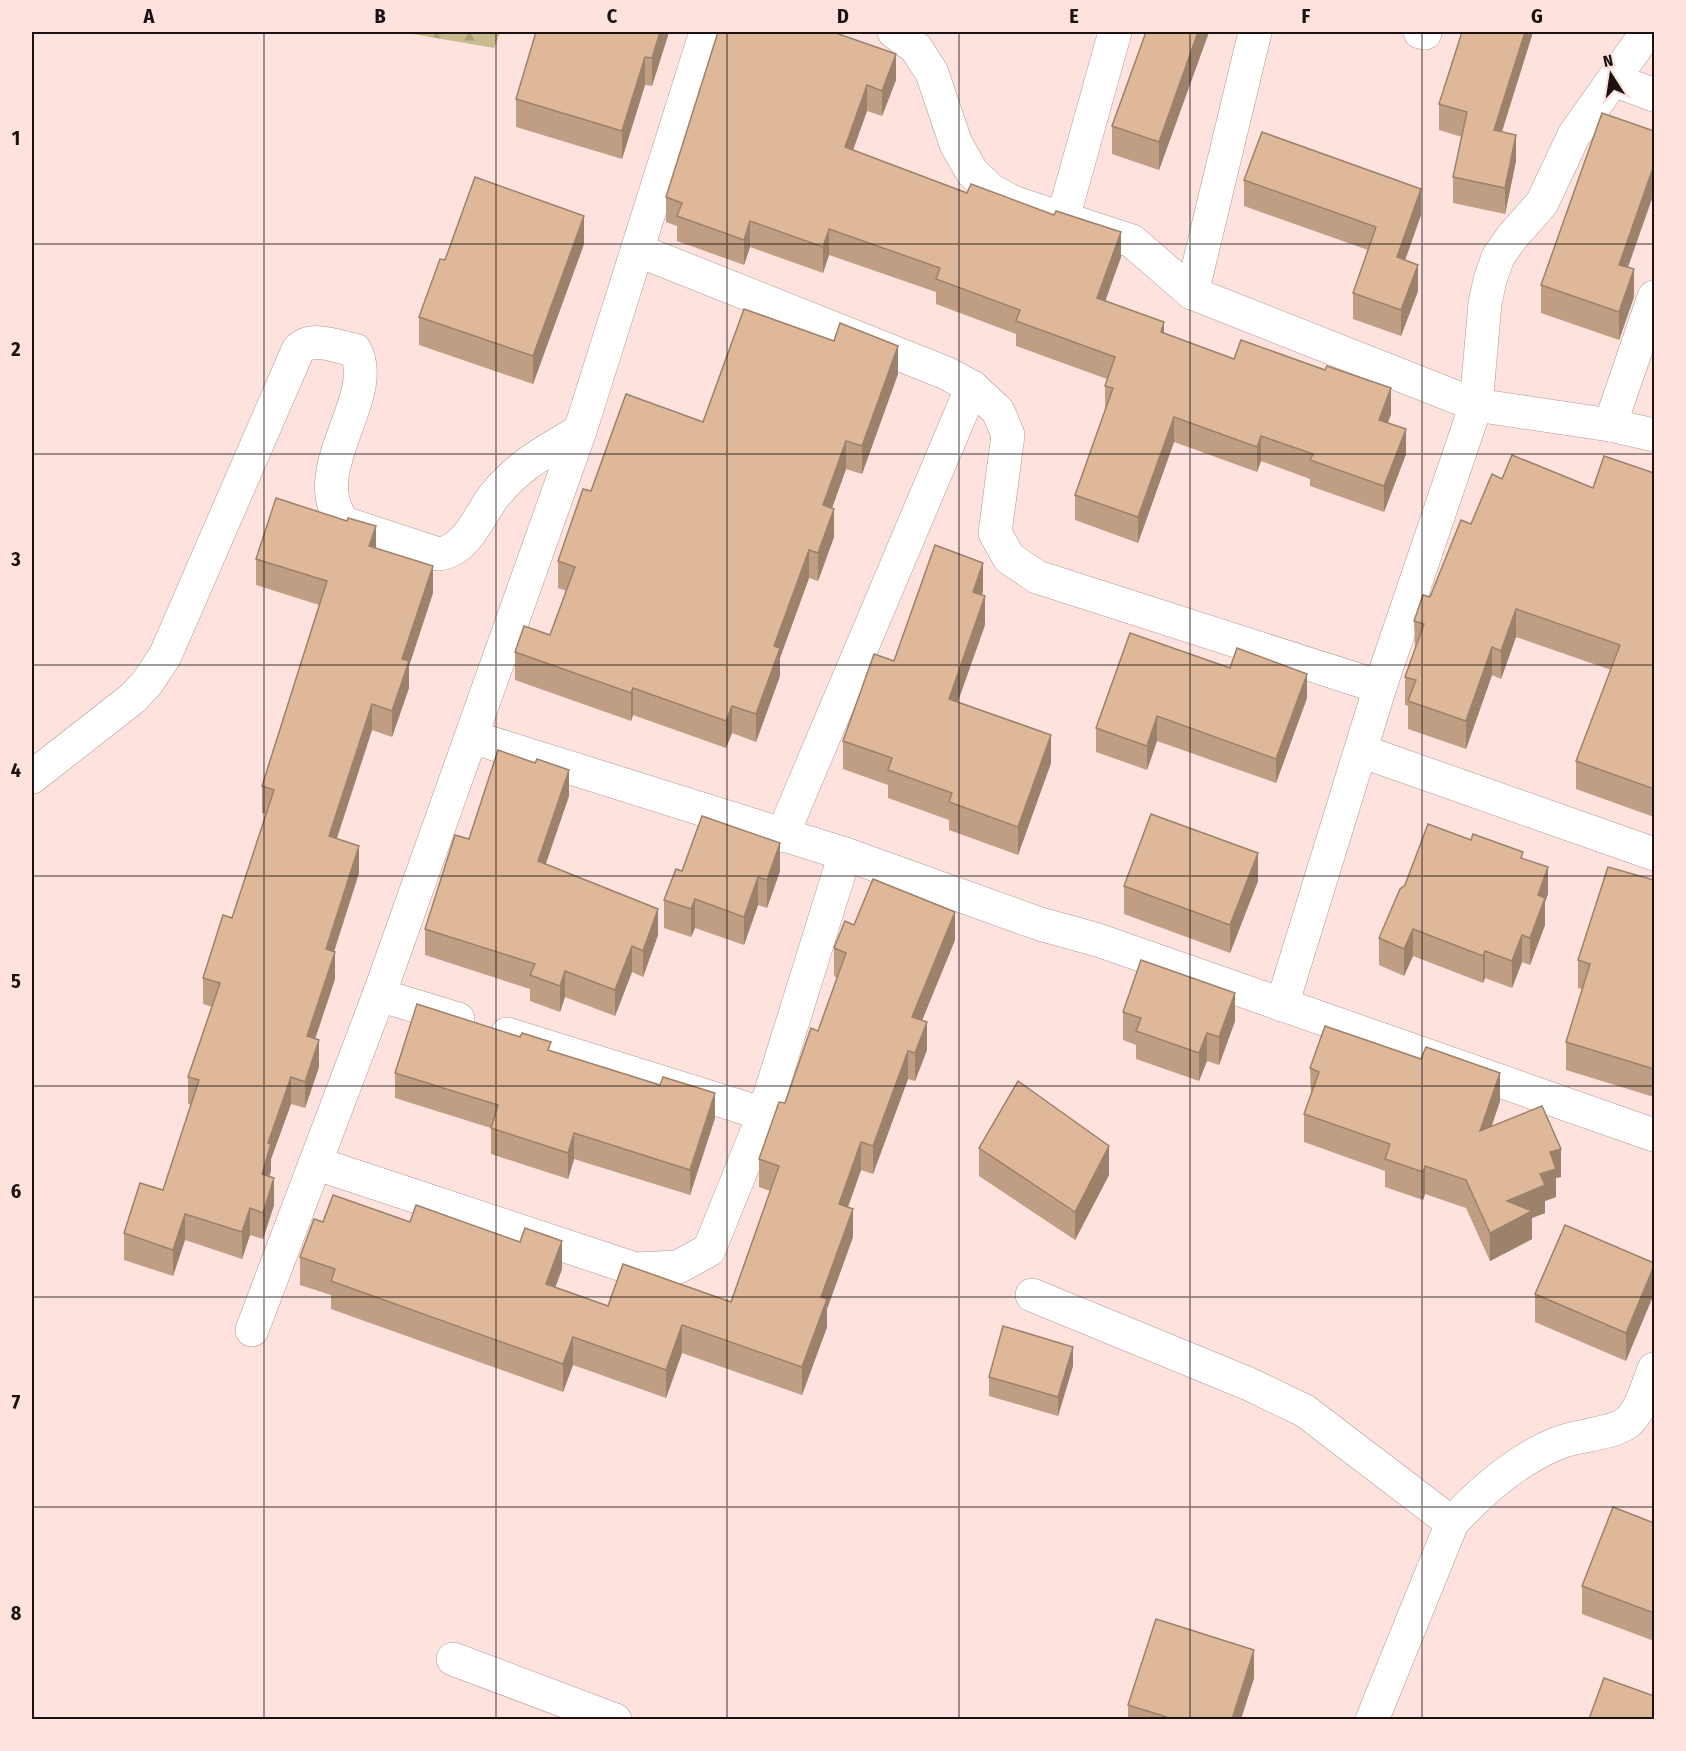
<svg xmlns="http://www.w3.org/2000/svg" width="1686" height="1751" viewBox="0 0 1686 1751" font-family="'Fira Sans Condensed',sans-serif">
<defs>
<pattern id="forest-firs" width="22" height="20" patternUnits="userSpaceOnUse" patternTransform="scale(1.5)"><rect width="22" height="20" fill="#c8bb8e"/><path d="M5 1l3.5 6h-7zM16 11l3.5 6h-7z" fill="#aba079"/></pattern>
</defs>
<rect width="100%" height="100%" fill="#fde2de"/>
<polygon fill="url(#forest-firs)" points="401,32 500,32 494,48"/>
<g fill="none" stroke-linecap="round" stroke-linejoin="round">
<defs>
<g id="minor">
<polyline points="894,32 916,48 932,73 956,144 972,172 992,191 1015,203 1132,241 1192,293 1476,405 1610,425 1654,435"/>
<polyline points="1420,32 1425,33"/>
<polyline points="1614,80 1654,95"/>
<polyline points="1063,218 1115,32"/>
<polyline points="637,250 946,373 972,387 998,411 1008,435 995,533 1009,558 1037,577 1380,687"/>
<polyline points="1192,293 1255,32"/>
<polyline points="1610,425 1654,297"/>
<polyline points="472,737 845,854 1040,924 1098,940 1654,1135"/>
<polyline points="1361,751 1654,854"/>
<path d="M 32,777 L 133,698 L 147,683 L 165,656 L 298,350 C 312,335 337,347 355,350 C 381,397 302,472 344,523 L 438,554 C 467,551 478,517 494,496 C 520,464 546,451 580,431"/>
<polyline points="782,836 972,387"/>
<polyline points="379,995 458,1019"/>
<polyline points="1282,1005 1380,687 1476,405 1485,303 1490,280 1498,257 1512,237 1542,203 1574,135 1647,32"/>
<polyline points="507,1034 764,1114"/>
<polyline points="315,1163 635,1269 678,1267 709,1250 764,1114 845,854"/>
<polyline points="1032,1295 1249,1384 1305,1411 1452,1523"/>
<polyline points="252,1330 379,995 580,431 706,32"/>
<polyline points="453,1659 615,1720"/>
<path d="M 1372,1720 L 1452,1523 C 1482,1490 1516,1460 1558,1443 C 1578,1435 1613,1434 1628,1422 C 1642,1409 1647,1386 1654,1369"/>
</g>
</defs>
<use href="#minor" stroke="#b19894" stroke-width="34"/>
<use href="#minor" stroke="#fff" stroke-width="33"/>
</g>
<g fill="#c09e84">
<polygon points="536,32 669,32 652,86 645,85 622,159 516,127 516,99"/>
<polygon points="718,32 896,80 882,116 867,111 853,150 1121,257 1105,301 1164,333 1234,359 1391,414 1388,423 1406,454 1384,512 1310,486 1310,479 1261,461 1257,472 1174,442 1138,543 1075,520 1075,495 1105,411 1105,386 1107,379 1016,346 1016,334 936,304 936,292 829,255 823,273 750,247 744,265 677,241 677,226 666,222 666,197"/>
<polygon points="1146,32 1209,32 1159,170 1112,154 1112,126"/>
<polygon points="1533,32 1502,132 1516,161 1505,214 1453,203 1453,177 1462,137 1439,130 1439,104"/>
<polygon points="1244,180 1421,215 1405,260 1418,291 1401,336 1353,319 1353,293 1368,250 1244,206"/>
<polygon points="584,244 533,384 419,345 419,317 445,260"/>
<polygon points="1628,267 1634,297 1619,340 1541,313 1541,285"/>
<polygon points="1654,325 1654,359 1653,358 1653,330"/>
<polygon points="898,374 862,474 846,469 832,508 834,537 818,581 809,578 780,658 780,676 756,742 732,733 726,748 633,715 631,721 515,680 515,652 550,635 566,591 558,588 558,561 591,491 703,422"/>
<polygon points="1654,473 1654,817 1576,789 1576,761 1611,670 1516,637 1501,679 1492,675 1466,749 1408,729 1408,706 1405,705 1405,677 1415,649 1414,621 1430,597 1471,524 1502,479 1593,488"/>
<polygon points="376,548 433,593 409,666 409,688 392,737 372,730 336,839 359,873 334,952 335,979 315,1039 319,1067 305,1108 291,1104 271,1159 271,1171 269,1177 274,1205 263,1239 250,1235 242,1259 185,1240 173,1276 124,1260 124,1233 163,1190 191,1105 188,1104 188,1077 212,1007 203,1004 203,978 232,918 266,814 262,813 262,786 319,605 256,585 256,559"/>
<polygon points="983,591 982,595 985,625 957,702 1051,763 1018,855 949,830 949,820 888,798 888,785 843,769 843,741 894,661"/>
<polygon points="1230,668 1307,698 1276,783 1157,741 1147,770 1096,752 1096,728"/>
<polygon points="569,796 545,864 658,935 643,977 632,972 615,1016 565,997 560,1012 530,1001 530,989 425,955 425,929"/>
<polygon points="1471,840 1523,859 1548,894 1545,902 1545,925 1530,965 1522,962 1512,988 1485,978 1483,983 1413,956 1404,976 1379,965 1379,938"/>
<polygon points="780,871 767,908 758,905 744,945 695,928 691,937 664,928 664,900"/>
<polygon points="1654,880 1654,1097 1566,1070 1566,1042 1582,989 1578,988 1578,960"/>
<polygon points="1258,881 1230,953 1124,914 1124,886"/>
<polygon points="854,925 955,940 922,1020 927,1050 915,1081 908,1079 873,1174 861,1170 848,1207 853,1237 827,1309 827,1327 802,1395 682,1353 666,1398 573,1365 563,1392 331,1309 331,1295 300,1285 300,1257 323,1222 410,1222 520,1242 562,1269 555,1288 608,1306 731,1302 770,1191 759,1187 759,1159 818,1031 837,978 834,976 834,948"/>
<polygon points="1123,1012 1235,1021 1219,1065 1207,1061 1199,1081 1136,1059 1136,1045 1123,1040"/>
<polygon points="551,1051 715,1118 690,1195 574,1159 568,1179 491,1154 491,1128 395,1098 395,1073"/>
<polygon points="1310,1068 1500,1101 1492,1126 1561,1177 1556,1178 1556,1197 1545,1201 1545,1213 1532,1218 1532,1239 1490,1261 1466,1208 1425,1194 1423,1200 1385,1187 1385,1171 1304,1142 1304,1114 1311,1096"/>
<polygon points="979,1148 1109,1175 1075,1240 979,1176"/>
<polygon points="1654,1263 1626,1361 1535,1322 1535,1294"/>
<polygon points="1073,1366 1058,1416 989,1396 989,1377"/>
<polygon points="1654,1523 1654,1641 1582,1614 1582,1586"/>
<polygon points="1254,1678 1241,1719 1128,1719 1128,1705"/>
</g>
<g fill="#9c816b">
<polygon points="660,32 669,32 652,86 652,58"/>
<polygon points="1198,32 1209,32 1159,170 1159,142"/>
<polygon points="1525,32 1533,32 1494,156 1494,130"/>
<polygon points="896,54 896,80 882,116 882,91"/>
<polygon points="645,57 645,85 622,159 622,131"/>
<polygon points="867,85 867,111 845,172 845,147"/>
<polygon points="1516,135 1516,161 1505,214 1505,188"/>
<polygon points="1654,165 1654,193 1619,293 1619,265"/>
<polygon points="1421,189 1421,215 1397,283 1397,257"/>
<polygon points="584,216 584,244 533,384 533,356"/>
<polygon points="750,221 750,247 744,265 744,240"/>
<polygon points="829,229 829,255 823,273 823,247"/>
<polygon points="1121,232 1121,257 1097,324 1097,298"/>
<polygon points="1418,265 1418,291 1401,336 1401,310"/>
<polygon points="1634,269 1634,297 1619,340 1619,312"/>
<polygon points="1164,322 1164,347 1161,332"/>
<polygon points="898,346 898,374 862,474 862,446"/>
<polygon points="1391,388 1391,414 1379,445 1379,420"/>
<polygon points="1174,417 1174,442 1138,543 1138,517"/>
<polygon points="1406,429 1406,454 1384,512 1384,486"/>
<polygon points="1261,436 1261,461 1257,472 1257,447"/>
<polygon points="846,441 846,469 823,533 823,505"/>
<polygon points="834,509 834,537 818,581 818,553"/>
<polygon points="376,526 376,553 369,546"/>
<polygon points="809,550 809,578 780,658 780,676 756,742 756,714 774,646"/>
<polygon points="983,563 983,591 973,621 973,592"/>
<polygon points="433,566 433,593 409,666 409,688 392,737 392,711 402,659"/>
<polygon points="985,596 985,625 949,727 949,699"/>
<polygon points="1516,609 1516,637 1501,679 1501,651"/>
<polygon points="1492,647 1492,675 1466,749 1466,721"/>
<polygon points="1307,674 1307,698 1276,783 1276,759"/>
<polygon points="633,688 633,715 631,721 631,693"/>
<polygon points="372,704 372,730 329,863 329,836"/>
<polygon points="732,706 732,733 726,748 726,721"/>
<polygon points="1157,716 1157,741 1147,770 1147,746"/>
<polygon points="1051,735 1051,763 1018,855 1018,827"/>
<polygon points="569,770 569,796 538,887 538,861"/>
<polygon points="780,843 780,871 767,908 767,880"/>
<polygon points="359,846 359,873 326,976 326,949"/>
<polygon points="1258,853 1258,881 1230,953 1230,925"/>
<polygon points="1548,867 1548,894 1545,902 1545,925 1530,965 1530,938 1538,895"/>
<polygon points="758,877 758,905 744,945 744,917"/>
<polygon points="695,899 695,928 691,937 691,909"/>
<polygon points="658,909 658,935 643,977 643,951"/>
<polygon points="955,912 955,940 912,1045 912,1017"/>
<polygon points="1413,929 1413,956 1404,976 1404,949"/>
<polygon points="1522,935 1522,962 1512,988 1512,961"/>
<polygon points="632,946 632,972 615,1016 615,990"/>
<polygon points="1485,951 1485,978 1483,983 1483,956"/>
<polygon points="335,952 335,979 307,1063 307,1036"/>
<polygon points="565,971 565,997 560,1012 560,986"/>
<polygon points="1235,993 1235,1021 1219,1065 1219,1037"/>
<polygon points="927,1022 927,1050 915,1081 915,1053"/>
<polygon points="1207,1033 1207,1061 1199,1081 1199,1053"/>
<polygon points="319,1040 319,1067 305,1108 305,1082"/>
<polygon points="908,1051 908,1079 873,1174 873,1146"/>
<polygon points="1500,1073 1500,1101 1480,1159 1480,1131"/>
<polygon points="291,1077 291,1104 271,1159 271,1171 262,1201 262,1174 268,1143"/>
<polygon points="715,1093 715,1118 690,1195 690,1170"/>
<polygon points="574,1133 574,1159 568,1179 568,1153"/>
<polygon points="861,1142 861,1170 839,1232 839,1204"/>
<polygon points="1109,1146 1109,1175 1075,1240 1075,1212"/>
<polygon points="1561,1149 1561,1177 1556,1178 1556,1197 1545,1201 1545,1213 1532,1218 1532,1239 1490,1261 1490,1233 1507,1201 1540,1174 1550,1152"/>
<polygon points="1425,1166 1425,1194 1423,1200 1423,1172"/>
<polygon points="274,1178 274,1205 263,1239 263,1213"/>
<polygon points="250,1208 250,1235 242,1259 242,1232"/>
<polygon points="853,1209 853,1237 827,1309 827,1327 802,1395 802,1367 821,1297"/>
<polygon points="185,1214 185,1240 173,1276 173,1250"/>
<polygon points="562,1241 562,1269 546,1312 546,1284"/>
<polygon points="1654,1266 1654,1294 1626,1361 1626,1333"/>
<polygon points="682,1325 682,1353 666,1398 666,1370"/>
<polygon points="573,1337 573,1365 563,1392 563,1364"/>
<polygon points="1073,1347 1073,1366 1058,1416 1058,1397"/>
<polygon points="1254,1650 1254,1678 1241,1719 1232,1719"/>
</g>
<g fill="#dfb899" stroke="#9c816b" stroke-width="1.5">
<polygon points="536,32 660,32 652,58 645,57 622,131 516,99"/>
<polygon points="718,32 833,32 896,54 882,91 867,85 845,147 967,193 971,184 1054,215 1056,211 1121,232 1097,298 1164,322 1161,332 1234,359 1241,340 1325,370 1327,366 1391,388 1379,420 1406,429 1384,486 1310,460 1313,454 1261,436 1257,447 1174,417 1138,517 1075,495 1113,388 1105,386 1115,357 1016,321 1020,310 936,279 940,268 829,229 823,247 750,221 744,240 677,216 682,203 666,197"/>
<polygon points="1146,32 1198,32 1159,142 1112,126"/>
<polygon points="1462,32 1525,32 1494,130 1516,135 1505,188 1453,177 1467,112 1439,104"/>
<polygon points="1602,113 1654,131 1654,165 1619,265 1634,269 1619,312 1541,285"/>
<polygon points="1262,132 1421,189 1397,257 1418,265 1401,310 1353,293 1376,227 1244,180"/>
<polygon points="475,177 584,216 533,356 419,317 440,259 445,260"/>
<polygon points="744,309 834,341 840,323 898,346 862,446 846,441 823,505 834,509 818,553 809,550 774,646 780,648 756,714 732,706 726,721 633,688 631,693 515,652 524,626 550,635 575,567 558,561 583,489 591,491 626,394 703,422"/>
<polygon points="1512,455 1593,488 1604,456 1654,473 1654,789 1576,761 1620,645 1516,609 1501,651 1492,647 1466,721 1408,701 1416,680 1405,677 1424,624 1414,621 1423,595 1430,597 1461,520 1471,524 1492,474 1502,479"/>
<polygon points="276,498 347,521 348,518 376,526 369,546 433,566 402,659 409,661 392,711 372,704 329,836 359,846 326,949 335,952 307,1036 319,1040 305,1082 291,1077 268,1143 271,1144 262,1174 274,1178 263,1213 250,1208 242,1232 185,1214 173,1250 124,1233 140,1183 163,1190 199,1080 188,1077 220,983 203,978 223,915 232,918 274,790 262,786 327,581 256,559"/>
<polygon points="935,545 983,563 973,592 985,596 949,699 1051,735 1018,827 949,802 952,793 888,770 892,758 843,741 874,654 894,661"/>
<polygon points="1130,633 1230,668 1237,648 1307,674 1276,759 1157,716 1147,746 1096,728"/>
<polygon points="498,750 535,763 537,759 569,770 538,861 658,909 643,951 632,946 615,990 565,971 560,986 530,975 535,964 425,929 455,835 469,839"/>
<polygon points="1151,814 1258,853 1230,925 1124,886"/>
<polygon points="702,816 780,843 767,880 758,877 744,917 695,899 691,909 664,900 676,869 682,871"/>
<polygon points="1428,824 1471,840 1473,834 1523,852 1521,858 1548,867 1538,895 1545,898 1530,938 1522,935 1512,961 1485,951 1483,956 1413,929 1404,949 1379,938 1400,889 1405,885"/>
<polygon points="1608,867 1654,880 1654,1069 1566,1042 1590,964 1578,960"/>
<polygon points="873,879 955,912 912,1017 927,1022 915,1053 908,1051 873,1146 861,1142 839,1204 853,1209 821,1297 827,1299 802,1367 682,1325 666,1370 573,1337 563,1364 331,1281 335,1269 300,1257 314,1219 323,1222 333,1195 410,1222 416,1205 520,1242 525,1228 562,1241 546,1284 608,1306 623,1264 731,1302 779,1166 759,1159 779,1102 785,1103 811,1028 818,1031 846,953 834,948 845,921 854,925"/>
<polygon points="1141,960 1235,993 1219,1037 1207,1033 1199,1053 1136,1031 1141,1018 1123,1012"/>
<polygon points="417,1004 520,1037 522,1033 551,1042 548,1050 660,1085 663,1077 715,1093 690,1170 574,1133 568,1153 491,1128 498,1105 395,1073"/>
<polygon points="1325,1026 1421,1059 1426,1047 1500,1073 1480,1131 1542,1106 1561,1149 1550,1152 1556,1169 1540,1174 1545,1185 1507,1201 1532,1211 1490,1233 1466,1180 1425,1166 1423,1172 1385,1159 1390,1144 1304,1114 1319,1072 1310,1068"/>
<polygon points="1018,1081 1109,1146 1075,1212 979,1148"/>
<polygon points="1565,1225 1654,1263 1654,1266 1626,1333 1535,1294"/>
<polygon points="1003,1326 1073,1347 1058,1397 989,1377"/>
<polygon points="1613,1507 1654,1523 1654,1613 1582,1586"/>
<polygon points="1156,1619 1254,1650 1232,1719 1173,1719 1128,1705"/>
<polygon points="1604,1678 1654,1696 1654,1719 1589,1719"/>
</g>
<path fill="none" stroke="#1a1110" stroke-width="1.5" stroke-opacity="0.55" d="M 264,32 L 264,1720M 496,32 L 496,1720M 727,32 L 727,1720M 959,32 L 959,1720M 1190,32 L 1190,1720M 1422,32 L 1422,1720M 32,244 L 1654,244M 32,454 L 1654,454M 32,665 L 1654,665M 32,876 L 1654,876M 32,1086 L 1654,1086M 32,1297 L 1654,1297M 32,1507 L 1654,1507"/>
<rect width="1686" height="1751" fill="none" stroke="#fde2de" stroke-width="66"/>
<g transform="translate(1611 75) rotate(348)" stroke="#fde2de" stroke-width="4.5" paint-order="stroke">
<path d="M0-4.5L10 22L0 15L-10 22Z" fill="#1a1110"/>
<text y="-9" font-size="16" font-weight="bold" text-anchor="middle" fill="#1a1110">N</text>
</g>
<rect x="33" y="33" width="1620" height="1685" fill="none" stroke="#1a1110" stroke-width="2"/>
<g font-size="20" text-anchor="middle" font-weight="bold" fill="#1a1110">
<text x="149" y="23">A</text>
<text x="380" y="23">B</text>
<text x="612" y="23">C</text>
<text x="843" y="23">D</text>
<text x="1074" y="23">E</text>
<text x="1306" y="23">F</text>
<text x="1537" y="23">G</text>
<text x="16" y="145">1</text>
<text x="16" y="356">2</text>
<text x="16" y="566">3</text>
<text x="16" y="777">4</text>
<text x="16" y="988">5</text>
<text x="16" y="1198">6</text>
<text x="16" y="1409">7</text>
<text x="16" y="1620">8</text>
</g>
</svg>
